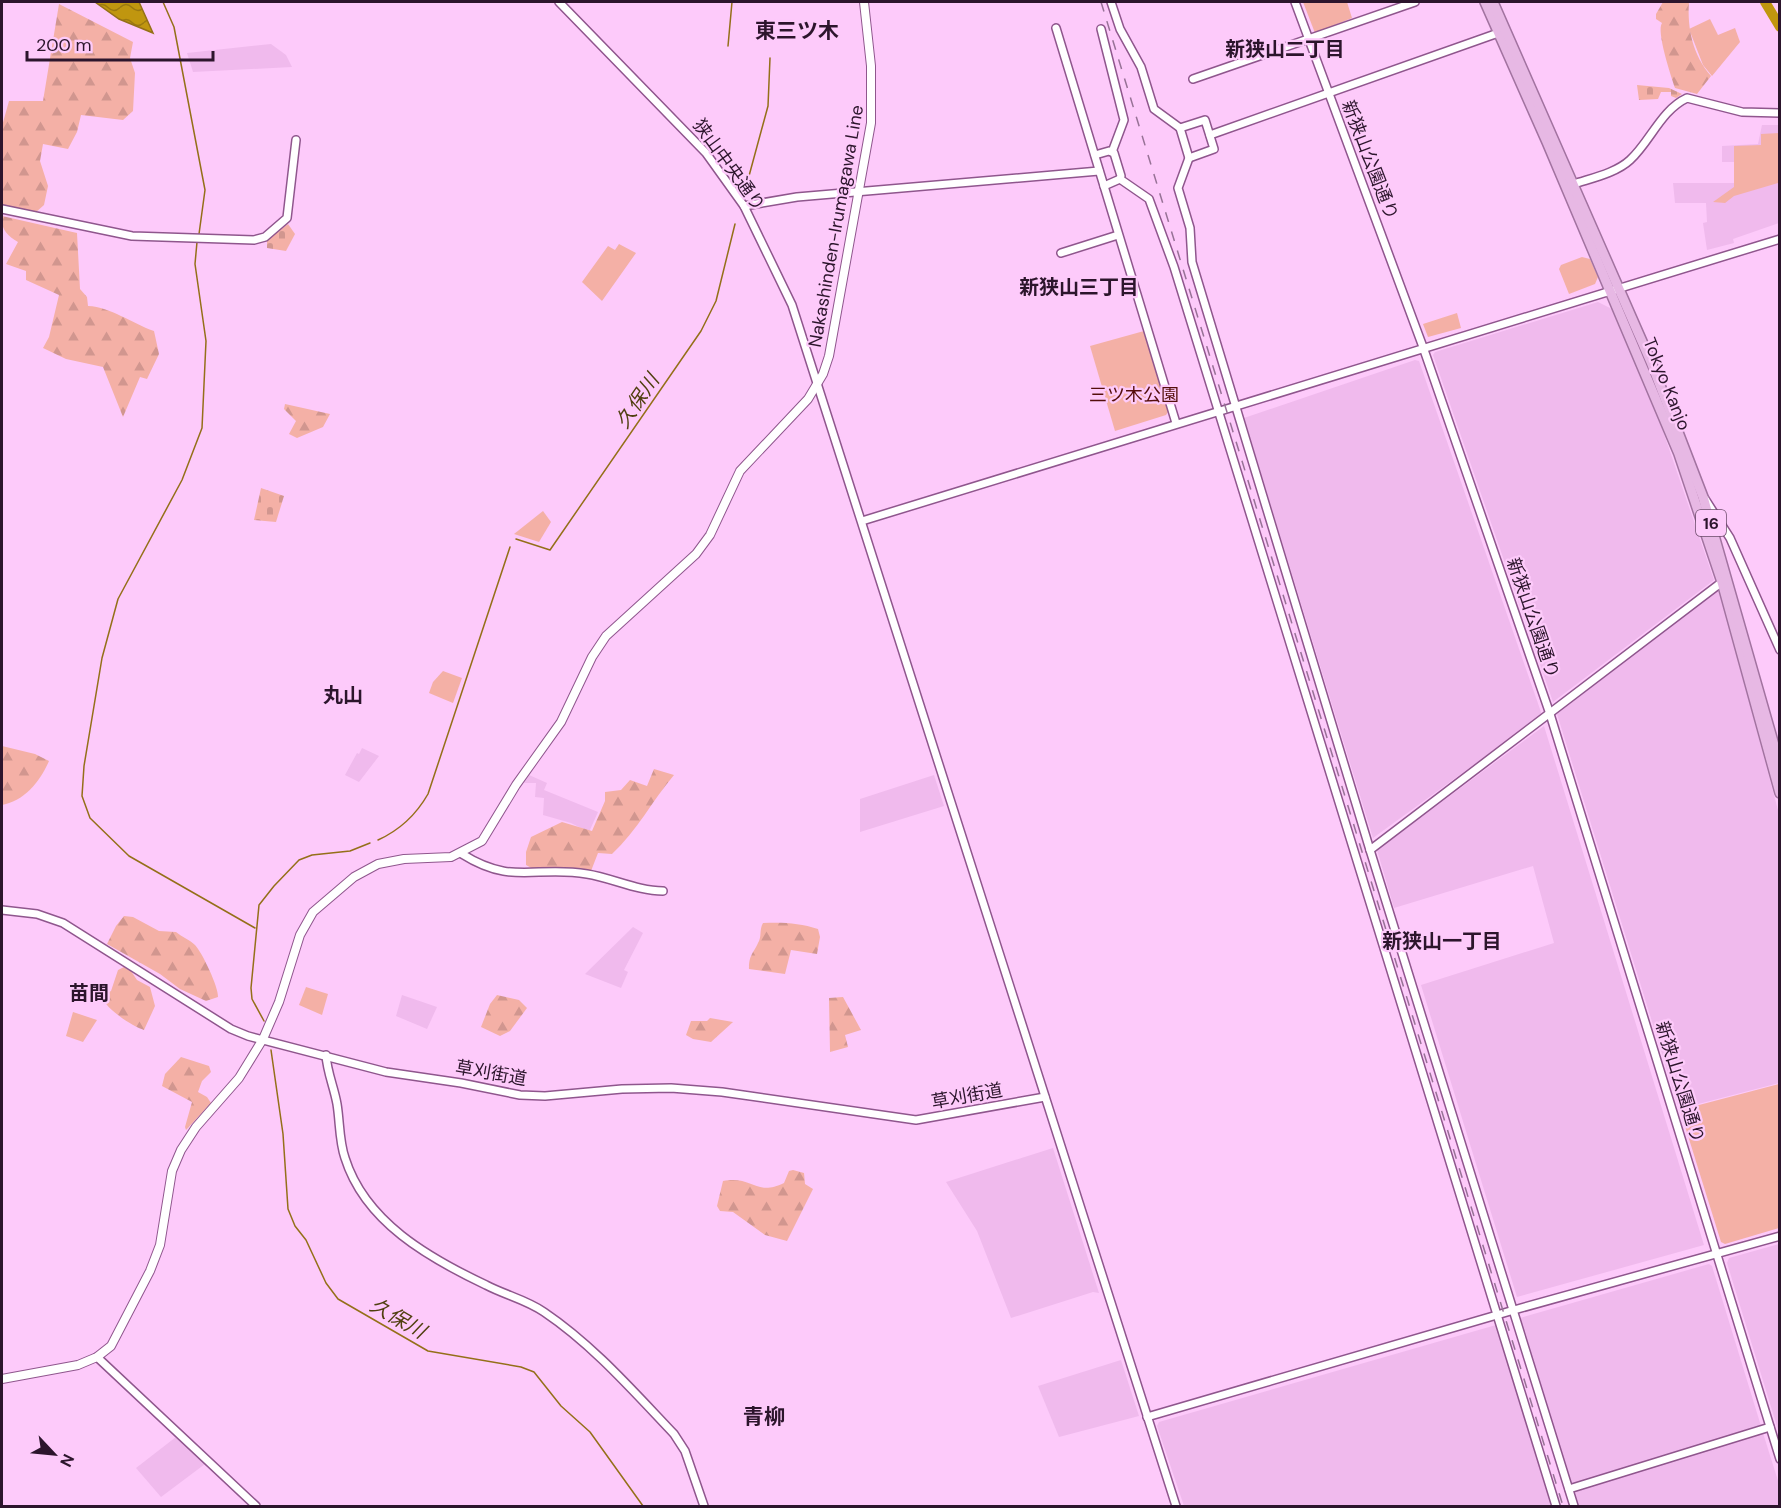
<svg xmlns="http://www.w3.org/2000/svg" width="1781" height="1508" viewBox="0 0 1781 1508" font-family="'DM Sans','Noto Sans JP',sans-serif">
<defs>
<pattern id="forest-firs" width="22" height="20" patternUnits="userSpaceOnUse" patternTransform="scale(1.5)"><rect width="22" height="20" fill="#f4b0a6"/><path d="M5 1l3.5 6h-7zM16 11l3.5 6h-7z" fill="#d1968f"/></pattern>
<pattern id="cemetery-stones" width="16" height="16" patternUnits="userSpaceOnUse" patternTransform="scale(1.5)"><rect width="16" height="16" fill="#f4b0a6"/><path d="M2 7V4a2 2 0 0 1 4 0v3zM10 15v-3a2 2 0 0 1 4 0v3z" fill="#d1968f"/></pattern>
<pattern id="water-waves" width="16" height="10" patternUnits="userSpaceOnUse" patternTransform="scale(1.5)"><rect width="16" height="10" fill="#c0960f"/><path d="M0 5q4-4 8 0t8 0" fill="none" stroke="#9c790f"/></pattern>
</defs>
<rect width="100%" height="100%" fill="#fdcafa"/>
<g fill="#f0baed">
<polygon points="271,44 286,55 292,67 193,72 187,53"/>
<polygon points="1762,125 1779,125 1779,223 1733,239 1734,243 1707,250 1703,223 1707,222 1706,203 1675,203 1673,183 1735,183 1736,162 1722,162 1722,146 1758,144"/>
<polygon points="1598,302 1612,309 1627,343 1663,431 1714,580 1553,702 1433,355 1435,352"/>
<polygon points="1415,360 1419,361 1542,715 1373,838 1244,418"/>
<polygon points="1719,589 1779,814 1779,1083 1679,1109 1557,714"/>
<polygon points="1544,726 1704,1245 1517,1297 1421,985 1554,943 1533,866 1394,908 1377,850"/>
<polygon points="362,748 379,756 359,782 345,775 357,753 359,754"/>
<polygon points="529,775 547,783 544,790 598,812 589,832 571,823 543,815 544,798 535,797 536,783 524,783"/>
<polygon points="934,775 944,806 860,832 860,799"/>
<polygon points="633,927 643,933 624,970 628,972 621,988 585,974"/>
<polygon points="402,995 437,1007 427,1029 396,1016"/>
<polygon points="1053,1148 1099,1293 1093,1292 1011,1318 977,1231 946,1182"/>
<polygon points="1779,1244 1780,1244 1779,1433 1727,1263 1729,1258"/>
<polygon points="1709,1264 1712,1266 1761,1426 1574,1484 1571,1483 1520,1318"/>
<polygon points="1496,1325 1552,1506 1184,1506 1157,1426 1159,1422"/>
<polygon points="1121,1360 1139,1416 1059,1437 1038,1386"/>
<polygon points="1763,1433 1779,1484 1779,1506 1578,1506 1575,1491"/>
<polygon points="176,1437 205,1464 161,1497 136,1468"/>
</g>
<g fill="#f4b0a6">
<polygon points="1303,2 1347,2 1352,18 1315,33"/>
<polygon points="1710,19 1718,35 1735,28 1740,42 1712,76 1703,65 1689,29"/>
<polygon points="1779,133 1778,183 1734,196 1725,203 1713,202 1734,187 1734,146 1761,145 1761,134"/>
<polygon points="619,244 636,253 602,301 582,282 608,246 615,250"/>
<polygon points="1582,257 1590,259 1598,277 1595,284 1569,294 1559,269 1561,265"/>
<polygon points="1457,313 1461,328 1428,337 1423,324"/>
<polygon points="1144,331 1168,412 1166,415 1115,431 1090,346"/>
<polygon points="543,511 551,522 539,542 514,534"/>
<polygon points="443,671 462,678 453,703 429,693 433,682"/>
<polygon points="306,987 328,994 322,1015 299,1005"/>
<polygon points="73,1012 97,1020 83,1042 66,1036"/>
<polygon points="1779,1084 1779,1228 1725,1244 1721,1242 1680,1110"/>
</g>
<g fill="url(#forest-firs)">
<path d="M 1663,2 L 1689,2 C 1687,29 1693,55 1711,76 L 1697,94 L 1675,88 C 1671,76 1656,31 1662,23 L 1656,19 L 1656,14 Z"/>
<polygon points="59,4 133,42 130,58 135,73 133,111 123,120 81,115 77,132 68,149 43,144 40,161 48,186 44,205 35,213 7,208 2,203 2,126 9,101 43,101"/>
<path d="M 2,216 L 77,233 L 80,289 L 87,297 L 88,306 C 111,307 131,323 154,331 L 159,354 L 147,379 L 140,377 L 123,417 L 103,367 L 66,359 L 43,348 L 49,337 L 59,295 L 26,280 L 26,271 L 6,264 L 18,242 C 7,235 1,230 2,216 Z"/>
<polygon points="285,404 330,414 323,427 297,438 289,434 296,421 284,409"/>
<path d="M 2,746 L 35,754 L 49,761 C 40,782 24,801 2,805 Z"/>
<path d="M 654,769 L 674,775 C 652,801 637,831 612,854 L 598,853 L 591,871 L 535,870 L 526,865 L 526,852 L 531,837 L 562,822 L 592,831 L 605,801 L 605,792 L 621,790 L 630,780 L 647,786 Z"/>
<path d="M 124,916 L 133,917 L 159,931 L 176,932 C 182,937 190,940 195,945 C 202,952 219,988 218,997 L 206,1001 L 180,989 L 160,974 L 107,944 L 116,926 Z"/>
<path d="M 763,923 C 783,922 800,923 818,929 L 820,937 L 817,954 L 791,950 L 785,974 L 749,969 C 749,955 753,954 758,943 C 762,937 759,930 763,923 Z"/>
<path d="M 124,967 L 131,971 L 137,980 L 150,987 L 155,1006 L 144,1030 C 132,1026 104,1008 102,996 L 111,991 L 118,970 Z"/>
<polygon points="497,995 519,1000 527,1008 510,1031 500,1036 481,1027 490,1004"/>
<polygon points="843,997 861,1030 845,1035 848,1047 830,1052 829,998"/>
<polygon points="710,1018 733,1022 711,1042 693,1039 686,1035 691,1021 707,1021"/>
<polygon points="181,1057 209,1066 211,1072 202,1081 198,1092 207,1097 211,1103 186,1130 185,1127 192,1102 162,1086 165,1074"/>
<path d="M 793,1170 L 804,1173 L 805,1184 L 813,1189 L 787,1241 L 765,1235 L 733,1212 L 720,1211 L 717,1206 L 723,1181 C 753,1175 755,1197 784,1183 L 789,1171 Z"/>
</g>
<g fill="url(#cemetery-stones)">
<polygon points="1637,85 1669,88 1682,94 1676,98 1671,96 1671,92 1661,92 1658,99 1639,100"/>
<polygon points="288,224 295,234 286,251 267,248 267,240"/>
<polygon points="261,488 284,496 276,522 254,520"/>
</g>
<polygon fill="url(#water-waves)" stroke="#946f18" stroke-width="1.5" points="95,2 139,2 153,33 119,19"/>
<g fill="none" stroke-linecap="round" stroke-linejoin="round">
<g stroke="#946f18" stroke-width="1.5">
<polyline points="163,2 174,27 205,190 199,234"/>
<polyline points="728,46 732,2"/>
<polyline points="746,187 768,106 770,58"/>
<polyline points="197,242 195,264 206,341 202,428 182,480 118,599 102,658 84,766 82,796 90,818 129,856 255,928"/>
<polyline points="516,539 550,550 701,331 716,301 735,224"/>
<path d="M 378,840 C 400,830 416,815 428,794 L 510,547"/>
<polyline points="264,1021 252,999 251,988 259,905 274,886 299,860 312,855 350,851 370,843"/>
<polyline points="271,1050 283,1134 288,1209 295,1226 306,1240 326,1283 338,1299 428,1351 521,1367 534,1372 561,1406 590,1432 643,1506"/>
</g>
<polyline stroke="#c0960f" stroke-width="10" points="1765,2 1780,27"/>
<defs>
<g id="tertiary">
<polyline points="559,2 706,153 744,206 792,305 1176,1506"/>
<polyline points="1111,2 1120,29 1141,67 1154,109 1180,128"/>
<polyline points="1295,2 1423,347 1550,714 1780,1459"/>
<polyline points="1056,28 1176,423"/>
<polyline points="1101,29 1124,120 1112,152"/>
<polyline points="1193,79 1415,2"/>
<polygon points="1205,120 1214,149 1189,158 1180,128"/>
<polyline points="1210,135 1501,32"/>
<polyline points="1095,155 1109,151 1114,153 1121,176 1120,179"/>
<polyline points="1189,158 1178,188 1190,228 1192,262 1370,850 1574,1506"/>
<polyline points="1120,179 1149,199 1174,267 1556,1506"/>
<path d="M 1574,184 C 1592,178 1616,173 1630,160 C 1650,142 1661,110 1687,98 L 1742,112 L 1780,113"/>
<polyline points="1104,186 1120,179"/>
<polyline points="744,206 797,197 1099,171"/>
<polyline points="2,209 132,236 254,240 265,237 287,218 296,140"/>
<polyline points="1061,253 1118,235"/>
<polyline points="1705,499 1730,538 1780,650"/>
<polyline points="862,521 1780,239"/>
<polyline points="1370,850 1722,582"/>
<path d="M 462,854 C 513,886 535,865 587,874 C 612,878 638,891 663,891"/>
<polyline points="2,910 37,914 63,923 231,1029 248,1036 386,1072 461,1083 520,1095 545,1096 622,1089 671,1088 722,1092 916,1120 1045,1097"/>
<path d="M 326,1055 C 327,1072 334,1087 337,1104 C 340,1122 339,1141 345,1158 C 365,1222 429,1258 486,1285 C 505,1295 527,1300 544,1312 C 593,1345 633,1391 674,1434 L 685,1451 L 704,1506"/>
<polyline points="97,1357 256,1506"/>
<polyline points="1147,1417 1514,1310 1780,1236"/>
<polyline points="1569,1489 1770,1427"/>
</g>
<polyline id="secondary" points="2,1379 78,1365 97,1357 111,1346 150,1271 160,1245 172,1171 181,1150 196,1127 239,1078 263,1039 279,1002 300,935 313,912 354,877 378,864 404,859 451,857 482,841 516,785 561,722 592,657 606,636 696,554 710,535 740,471 808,399 823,374 829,356 871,123 871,66 864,2"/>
<g id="trunk">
<polyline points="1485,2 1547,142 1679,454 1722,582 1780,793"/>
<polyline points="1493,2 1651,362 1703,497 1780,766"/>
</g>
</defs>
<use href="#tertiary" stroke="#8f568d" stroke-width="10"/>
<use href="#secondary" stroke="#8f568d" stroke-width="10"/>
<use href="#trunk" stroke="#a273a0" stroke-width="12"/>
<use href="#tertiary" stroke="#fff" stroke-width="7"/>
<use href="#secondary" stroke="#fff" stroke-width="8"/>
<use href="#trunk" stroke="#e7b8e4" stroke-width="9"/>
<polyline stroke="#977296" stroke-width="1.5" stroke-dasharray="10 10" stroke-linecap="butt" points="1101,2 1563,1506"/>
</g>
<g text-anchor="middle" stroke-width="4.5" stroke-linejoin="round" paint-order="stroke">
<rect fill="#fdcafa" stroke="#6b4b6a" stroke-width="1.5" x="1696" y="510" width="30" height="26" rx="4.5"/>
<g font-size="16" font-weight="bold" fill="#2c152c">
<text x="1711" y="529">16</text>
</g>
<g font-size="18" fill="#2c152c" stroke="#fdcafa">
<text transform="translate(1370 160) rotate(69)" y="6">新狭山公園通り</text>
<text transform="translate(729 165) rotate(54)" y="6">狭山中央通り</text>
<text transform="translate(836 226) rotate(-80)" y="6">Nakashinden-Irumagawa Line</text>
<text transform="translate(1667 384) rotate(68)" y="6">Tokyo Kanjo</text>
<text transform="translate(1533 618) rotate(71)" y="6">新狭山公園通り</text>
<text transform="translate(491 1073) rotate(10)" y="6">草刈街道</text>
<text transform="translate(1680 1082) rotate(73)" y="6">新狭山公園通り</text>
<text transform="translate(967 1096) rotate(-10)" y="6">草刈街道</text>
</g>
<g font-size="18" fill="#540e0b" stroke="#fdcafa">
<text x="1134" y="401">三ツ木公園</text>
</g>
<g font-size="20" font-weight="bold" fill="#2c152c" stroke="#fdcafa">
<text x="1285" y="56">新狭山二丁目</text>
<text x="1079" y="294">新狭山三丁目</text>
<text x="343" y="702">丸山</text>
<text x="1442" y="948">新狭山一丁目</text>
<text x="89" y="1000">苗間</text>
</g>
<g font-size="20" font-style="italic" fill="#503f0f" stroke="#fdcafa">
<text transform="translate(637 401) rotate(-56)" y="7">久保川</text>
<text transform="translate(398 1318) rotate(30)" y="7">久保川</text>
</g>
<g font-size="21" font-weight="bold" fill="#2c152c" stroke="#fdcafa">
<text x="797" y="38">東三ツ木</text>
<text x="764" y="1424">青柳</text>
</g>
</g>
<rect width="1781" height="1508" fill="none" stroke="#2c152c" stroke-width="6"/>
<g transform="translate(54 1454) rotate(116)" stroke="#fdcafa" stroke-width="4.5" paint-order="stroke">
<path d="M0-4.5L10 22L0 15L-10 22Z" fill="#2c152c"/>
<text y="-9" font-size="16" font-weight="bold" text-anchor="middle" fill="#2c152c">N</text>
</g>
<path d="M27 51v9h186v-9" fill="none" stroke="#2c152c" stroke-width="3"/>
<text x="36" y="51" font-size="18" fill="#2c152c" stroke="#fdcafa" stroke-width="4.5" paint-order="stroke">200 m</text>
</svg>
